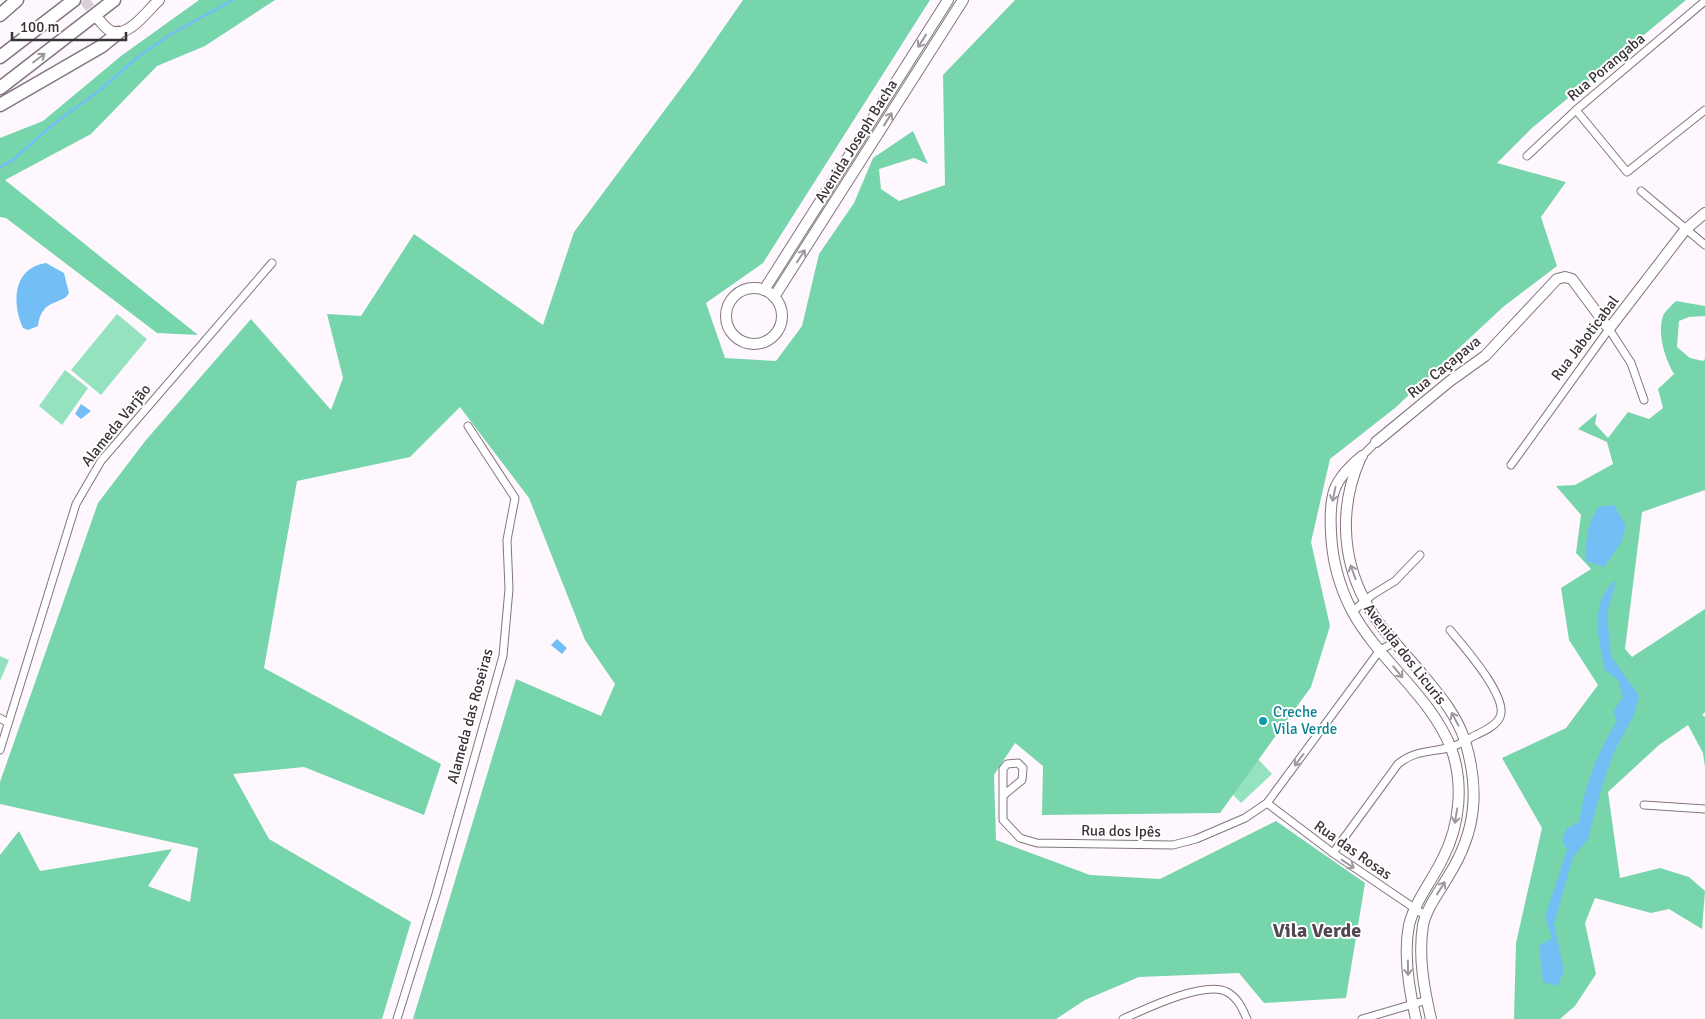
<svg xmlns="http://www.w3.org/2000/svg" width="1705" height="1019" viewBox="0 0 1705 1019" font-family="Signika,sans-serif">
<rect width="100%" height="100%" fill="#fef8fe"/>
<g fill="#94e2be">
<polygon points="117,314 147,339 101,395 71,370"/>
<polygon points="65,370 88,388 62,425 39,406"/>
<polygon points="0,656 9,660 0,681"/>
<polygon points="1228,727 1272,774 1241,803 1196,756"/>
</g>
<g fill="#77d5ac">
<polygon points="199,0 275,0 205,46 157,66 91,134 5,180 198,335 157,333 6,218 0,217 0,138 43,121 121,56"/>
<polygon points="743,0 930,0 763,263 706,303 725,358 776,361 802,326 819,254 854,203 873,158 913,131 928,164 914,158 879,169 881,189 899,201 945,185 943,75 1015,0 1686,0 1532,128 1497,163 1566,182 1541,217 1557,266 1503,307 1395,408 1330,459 1311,542 1330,626 1311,687 1220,813 1042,815 1043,766 1015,743 994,775 996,840 1090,875 1160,879 1276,821 1365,883 1346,998 1264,1003 1239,973 1139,977 1085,1000 1056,1019 413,1019 516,679 601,716 615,684 585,640 529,498 460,407 410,457 297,481 264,668 441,764 424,815 304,767 233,774 269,839 411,922 382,1019 0,1019 0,855 19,831 40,871 172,849 148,886 190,902 198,848 0,804 0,782 98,503 146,440 251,319 331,410 343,378 327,314 361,316 414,234 543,325 574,232 693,72"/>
<path d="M 1676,301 L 1705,306 L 1705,316 L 1689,317 L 1679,321 L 1677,347 L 1690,358 L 1703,361 L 1705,359 L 1705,490 L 1642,512 L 1625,649 L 1632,657 L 1705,609 L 1705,712 L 1702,715 L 1705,717 L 1705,767 L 1703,753 L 1688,725 L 1659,745 L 1608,792 L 1620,878 L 1660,868 L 1689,877 L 1705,891 L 1702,929 L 1669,909 L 1651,913 L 1595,898 L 1585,923 L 1596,974 L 1575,1006 L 1560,1019 L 1514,1019 L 1516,943 L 1542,828 L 1502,758 L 1566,728 L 1598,685 L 1569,640 L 1561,588 L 1591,569 L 1576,553 L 1581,515 L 1556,486 L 1575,485 L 1613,464 L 1607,442 L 1578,429 L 1597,413 L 1595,424 L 1608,438 L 1628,412 L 1649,419 L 1663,408 L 1658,389 L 1674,374 C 1665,359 1657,334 1663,316 C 1665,311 1672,305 1676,301 Z"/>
</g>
<g fill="#73bff5">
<path d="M 46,263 L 64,273 L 69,293 C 62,306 42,297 38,326 L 28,330 L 23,328 C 12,304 12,268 46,263 Z"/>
<polygon points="81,404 91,411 81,419 75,414"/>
<path d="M 1614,505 L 1626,526 L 1621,543 L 1604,567 L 1586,561 C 1586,541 1586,524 1599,507 Z"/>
<path d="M 1616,580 L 1607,614 L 1611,656 L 1639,696 L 1634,715 L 1614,752 L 1602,786 L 1588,839 L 1573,857 L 1554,924 L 1564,971 L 1558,986 L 1543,982 L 1539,946 L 1552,938 L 1545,917 L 1567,850 L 1562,840 L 1567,828 L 1579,822 C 1585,785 1597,753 1617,721 L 1613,712 L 1623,697 L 1618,680 L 1605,670 C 1598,641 1589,601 1616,580 Z"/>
<polygon points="557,639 567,648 562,654 551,645"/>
</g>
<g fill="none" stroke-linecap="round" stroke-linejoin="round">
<polyline stroke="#73bff5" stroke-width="2.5" points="0,167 13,160 56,122 99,91 140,55 173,33 233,0"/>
<polyline stroke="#d7d1d6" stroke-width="10" stroke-dasharray="10 5" stroke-linecap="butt" points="84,0 99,19"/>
<defs>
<g id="street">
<polyline points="1576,110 1627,172 1705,110"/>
<polyline points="1527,156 1576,110 1705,1"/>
<polyline points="1641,191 1705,245"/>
<polyline points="1362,456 1376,442"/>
<polyline points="1511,465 1609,329 1631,363 1644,400"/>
<polyline points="1352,612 1372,595 1395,581 1420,555"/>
<polyline points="0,718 8,723"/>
<polyline points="0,750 76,504 101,461 272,263"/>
<polyline points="1005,794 1022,780 1023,768 1018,763 1007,764 1003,769 1003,820 1020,838 1037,843 1173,845 1196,839 1245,818 1267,803 1380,650 1395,642"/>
<polyline points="1267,803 1333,853 1426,916"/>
<polyline points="1644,805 1705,809"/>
<path d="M 1333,853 L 1398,764 C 1413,751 1430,752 1448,748 C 1458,746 1467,739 1476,735 C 1484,731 1496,726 1500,717 C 1509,697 1463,646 1450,630"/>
<polyline points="397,1019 436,894 503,656 509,589 507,540 515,498 468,426"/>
<path d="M 1123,1019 C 1145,1009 1205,980 1227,992 C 1238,998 1242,1008 1247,1019"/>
<polyline points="1362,1019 1427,1000"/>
</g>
<g id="secondary">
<path d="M 99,20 C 103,24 106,29 111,31 C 128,39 148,10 159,0"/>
<circle cx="754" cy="316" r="28"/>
<polyline points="764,290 948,0"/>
<polyline points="774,297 963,0"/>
<polyline points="1376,442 1450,381 1485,356 1557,279 1565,277 1572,279 1609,329 1685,230 1705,213"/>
<path d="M 1362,456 C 1333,480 1329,494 1331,532 C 1332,559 1339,586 1352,611 C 1379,661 1430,695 1451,748 C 1464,783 1460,825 1443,858 C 1432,881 1415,901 1409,925 C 1403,956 1409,990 1416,1019"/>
<path d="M 1360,459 C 1340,505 1341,556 1365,601 C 1378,626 1400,648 1418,669 C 1437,692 1456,713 1465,741 C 1480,790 1476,832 1449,875 C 1440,891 1427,907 1423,925 C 1418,956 1424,989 1431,1019"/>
</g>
<g id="highway">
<polyline points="0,15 17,0"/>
<polyline points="0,57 74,0"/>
<polyline points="0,88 114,0"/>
<polyline points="0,105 102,46 118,33"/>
</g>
</defs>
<use href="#street" stroke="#827581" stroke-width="9"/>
<use href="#secondary" stroke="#827581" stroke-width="12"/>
<use href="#highway" stroke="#827581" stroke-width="15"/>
<use href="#street" stroke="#fff" stroke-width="7"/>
<use href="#secondary" stroke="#fff" stroke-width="10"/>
<use href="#highway" stroke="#fff" stroke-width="12"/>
</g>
<defs><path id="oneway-shaft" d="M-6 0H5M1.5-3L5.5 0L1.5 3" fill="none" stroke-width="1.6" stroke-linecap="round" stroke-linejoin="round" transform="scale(1.25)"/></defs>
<g stroke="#9c999c">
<use href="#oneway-shaft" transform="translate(922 41) rotate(122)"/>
<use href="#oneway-shaft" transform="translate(39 58) rotate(-37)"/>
<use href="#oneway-shaft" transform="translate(888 119) rotate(-58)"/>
<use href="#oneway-shaft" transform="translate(801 256) rotate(-57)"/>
<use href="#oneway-shaft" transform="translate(1334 494) rotate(102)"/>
<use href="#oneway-shaft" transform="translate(1353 572) rotate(-110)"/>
<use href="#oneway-shaft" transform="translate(1398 672) rotate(50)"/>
<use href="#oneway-shaft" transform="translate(1455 719) rotate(-118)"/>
<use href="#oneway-shaft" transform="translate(1299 760) rotate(127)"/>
<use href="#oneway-shaft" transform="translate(1456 816) rotate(99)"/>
<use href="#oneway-shaft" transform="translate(1348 864) rotate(34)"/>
<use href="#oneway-shaft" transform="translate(1441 888) rotate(-58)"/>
<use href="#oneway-shaft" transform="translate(1408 968) rotate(89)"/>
</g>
<circle fill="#0f9aa8" stroke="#fff" stroke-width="2" cx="1263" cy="721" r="5"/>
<g text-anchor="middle" stroke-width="4" stroke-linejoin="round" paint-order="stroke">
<g font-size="15" fill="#393338" stroke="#fff">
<text transform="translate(1606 67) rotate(-40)" y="5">Rua Porangaba</text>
<text transform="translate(856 141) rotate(-58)" y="5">Avenida Joseph Bacha</text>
<text transform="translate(1585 338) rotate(-53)" y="5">Rua Jaboticabal</text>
<text transform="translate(1444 367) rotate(-39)" y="5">Rua Caçapava</text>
<text transform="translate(116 425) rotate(-51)" y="5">Alameda Varjão</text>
<text transform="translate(1405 654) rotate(52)" y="5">Avenida dos Licuris</text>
<text transform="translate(470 716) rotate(-75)" y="5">Alameda das Roseiras</text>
<text transform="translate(1121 831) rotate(1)" y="5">Rua dos Ipês</text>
<text transform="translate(1353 850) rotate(35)" y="5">Rua das Rosas</text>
</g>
<g font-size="15" fill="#0d838f" stroke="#fff" text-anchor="start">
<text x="1273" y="717">Creche<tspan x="1273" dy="17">Vila Verde</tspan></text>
</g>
<g font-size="20" font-weight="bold" fill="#534752" stroke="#fff">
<text x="1317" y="937">Vila Verde</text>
</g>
</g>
<path d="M12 32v8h114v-8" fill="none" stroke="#393338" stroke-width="2.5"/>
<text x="20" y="32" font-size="15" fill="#393338" stroke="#ffffff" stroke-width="4" paint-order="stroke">100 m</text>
</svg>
